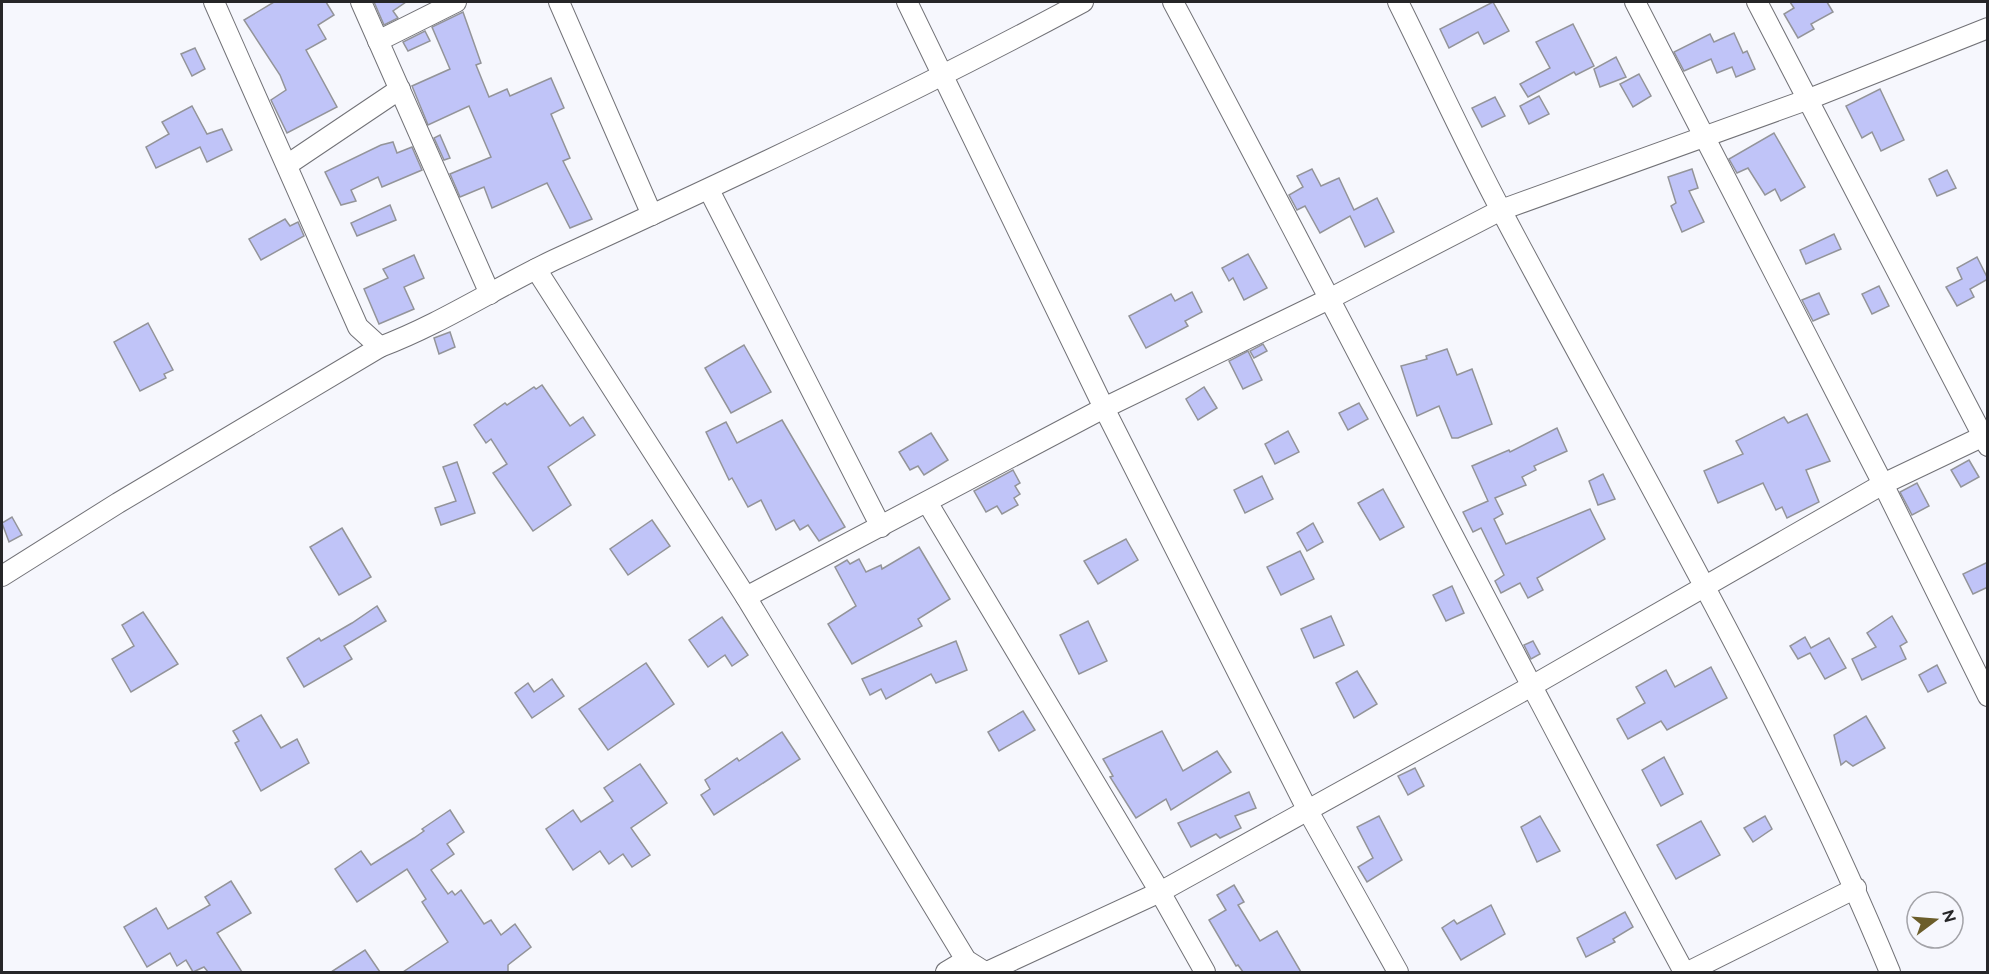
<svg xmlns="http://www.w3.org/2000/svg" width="1989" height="974" viewBox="0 0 1989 974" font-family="Raleway,sans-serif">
<rect width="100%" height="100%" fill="#f6f7fd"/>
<g fill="#c0c4f8" stroke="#939499" stroke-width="1.5">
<polygon points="274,2 326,2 334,15 318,25 326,39 306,50 337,107 287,133 271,100 286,90 280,75 244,20"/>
<polygon points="374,2 406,2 393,11 398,18 384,25"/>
<polygon points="1493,2 1509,31 1484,44 1478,32 1449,48 1440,29"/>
<polygon points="1790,2 1827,2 1833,12 1811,24 1814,29 1798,38 1784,14 1794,8"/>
<polygon points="463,12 481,63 476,65 489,97 507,89 510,96 551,78 564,108 551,114 570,158 563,161 592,219 570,228 547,183 492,208 484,187 460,197 450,174 491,157 469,106 428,125 412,86 450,69 432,27"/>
<polygon points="1573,24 1594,66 1576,75 1574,72 1528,97 1520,84 1550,68 1536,42"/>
<polygon points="425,31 430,41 408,51 403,42"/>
<polygon points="1734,33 1743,53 1747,51 1755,69 1736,77 1732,67 1717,73 1711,59 1684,71 1674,52 1710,34 1714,42"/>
<polygon points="195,48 205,69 192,76 181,54"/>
<polygon points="1616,57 1626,77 1600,87 1594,69"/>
<polygon points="1639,74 1651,96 1633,107 1620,84"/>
<polygon points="1880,89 1904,140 1881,151 1872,132 1862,138 1846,106"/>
<polygon points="1539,96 1549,114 1529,124 1520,106"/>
<polygon points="1495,97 1505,116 1482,127 1472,108"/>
<polygon points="192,106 207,134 222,129 232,150 207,162 200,147 156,168 146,147 169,134 162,122"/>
<polygon points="1774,133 1805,187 1781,201 1775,189 1765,195 1748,168 1737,173 1729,159"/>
<polygon points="440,135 450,158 444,160 434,138"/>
<polygon points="393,142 397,153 412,147 422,170 382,187 378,177 351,190 356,201 341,205 325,172 381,145"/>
<polygon points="1312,169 1321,186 1339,178 1354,210 1377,198 1394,232 1365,247 1350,216 1320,233 1305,206 1297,210 1289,195 1303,187 1297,176"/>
<polygon points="1692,169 1698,188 1689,191 1704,222 1682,232 1671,206 1676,203 1668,177"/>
<polygon points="1947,170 1956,188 1937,196 1929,179"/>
<polygon points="390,205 396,220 357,236 351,223"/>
<polygon points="285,219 290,226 298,222 304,236 261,260 249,239"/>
<polygon points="1834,234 1841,249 1806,264 1800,250"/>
<polygon points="1248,254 1267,288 1244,300 1233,278 1229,281 1222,268"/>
<polygon points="414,255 424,278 404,287 414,309 379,324 364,289 388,278 383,269"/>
<polygon points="1977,257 1988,279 1970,289 1974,297 1957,306 1946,287 1962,279 1957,268"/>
<polygon points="1879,286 1889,306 1872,314 1862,294"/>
<polygon points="1192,292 1202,312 1185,321 1188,326 1146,348 1129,316 1171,294 1175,301"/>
<polygon points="1819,293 1829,314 1813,321 1802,300"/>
<polygon points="148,323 173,370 164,374 166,378 140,391 114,342"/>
<polygon points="450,332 455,347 439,354 434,338"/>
<polygon points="1263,344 1267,351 1254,358 1250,351"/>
<polygon points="744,345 771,392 731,413 705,368"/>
<polygon points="1447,349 1457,375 1472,369 1492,424 1458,438 1452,438 1439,406 1417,416 1401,366 1427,359 1426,356"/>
<polygon points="1248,351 1262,380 1243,389 1229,361"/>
<polygon points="542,385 570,426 583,417 595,435 548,467 571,505 533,531 493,473 507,464 491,439 486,443 474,425 505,403 507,405 534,387 536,389"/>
<polygon points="1204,387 1217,408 1198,420 1186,399"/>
<polygon points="1359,403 1368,419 1348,430 1339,413"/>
<polygon points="1807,414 1830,461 1806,470 1819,502 1787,518 1782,507 1776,510 1763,483 1718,503 1704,471 1743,454 1736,441 1784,417 1788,423"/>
<polygon points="782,420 845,527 819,541 808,525 800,530 794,520 776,530 761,500 748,507 732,478 729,480 706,432 726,422 737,443"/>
<polygon points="1557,428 1567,451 1534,466 1536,470 1522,477 1526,485 1495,498 1503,514 1494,519 1506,544 1590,509 1605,539 1537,578 1543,590 1528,598 1520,583 1501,593 1495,581 1504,575 1481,528 1473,532 1463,512 1488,501 1472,466 1509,450 1510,452"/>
<polygon points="1288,431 1299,452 1275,464 1265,444"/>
<polygon points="931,433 948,460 924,475 918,466 910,470 899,452"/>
<polygon points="1969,460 1979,477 1961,487 1951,470"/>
<polygon points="457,462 475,513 441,525 435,508 456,501 443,467"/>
<polygon points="1013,470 1020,483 1015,486 1020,494 1014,498 1018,505 1002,514 997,506 986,512 974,491"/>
<polygon points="1603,474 1615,499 1598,505 1589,481"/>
<polygon points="1262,476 1273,499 1245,513 1234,490"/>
<polygon points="1917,483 1929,506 1912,515 1900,492"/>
<polygon points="1383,489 1404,527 1380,540 1358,503"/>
<polygon points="12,517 22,535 9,542 2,523"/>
<polygon points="652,520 670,546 628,575 610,549"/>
<polygon points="1313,523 1323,542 1307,551 1297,533"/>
<polygon points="342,528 371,577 339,595 310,547"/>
<polygon points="1126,539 1138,560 1098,584 1084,561"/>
<polygon points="919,547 950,599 918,619 922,626 852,664 828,624 856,606 835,567 847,560 850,564 859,559 866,572 881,565 882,569"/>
<polygon points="1300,551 1314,579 1281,595 1267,567"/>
<polygon points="1988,562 1988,587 1973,594 1963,574"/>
<polygon points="1452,586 1464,613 1446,621 1433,595"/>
<polygon points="377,606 386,621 344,646 352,659 304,687 287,658 319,638 321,641 352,623"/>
<polygon points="143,612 178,664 131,692 112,659 134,646 122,625"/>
<polygon points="1331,616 1344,645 1314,658 1301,629"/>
<polygon points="1892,616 1907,642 1900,646 1906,659 1862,680 1852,659 1876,647 1867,633"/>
<polygon points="722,617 748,655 732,666 725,655 708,667 689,640"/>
<polygon points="1088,621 1107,661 1079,674 1060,635"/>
<polygon points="1805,637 1811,648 1829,638 1846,668 1825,679 1810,653 1798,659 1790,646"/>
<polygon points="956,641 967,670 936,683 931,674 886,699 881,689 870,695 862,679"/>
<polygon points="1533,641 1540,654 1531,659 1524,645"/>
<polygon points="646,663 674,704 608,750 579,709"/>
<polygon points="1937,665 1946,683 1928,692 1919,675"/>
<polygon points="1711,667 1727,698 1667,730 1661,721 1628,739 1617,719 1645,703 1636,687 1666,670 1675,687"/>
<polygon points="1357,671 1377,704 1354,718 1336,683"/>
<polygon points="552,679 564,696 532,718 515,693 528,683 534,692"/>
<polygon points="1023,711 1035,730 999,751 988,732"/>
<polygon points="261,715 281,748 297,739 309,763 261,791 235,743 239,741 233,731"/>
<polygon points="1866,716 1885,748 1853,766 1846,761 1841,765 1834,735"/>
<polygon points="1162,731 1183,771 1217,751 1231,772 1171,810 1166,799 1136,818 1110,777 1113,776 1103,759"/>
<polygon points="782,732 800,759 714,815 701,795 710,789 705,780 737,758 739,761"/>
<polygon points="1664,757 1683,794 1661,806 1642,770"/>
<polygon points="640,764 667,803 631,828 650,855 632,867 623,854 609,864 600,851 573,870 546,829 573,810 581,822 613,801 604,788"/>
<polygon points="1415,768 1424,786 1408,795 1398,776"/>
<polygon points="1249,792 1256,808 1235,816 1241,828 1220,838 1216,834 1191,847 1178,823"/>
<polygon points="450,810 464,832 447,844 454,854 431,870 448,894 452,891 455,895 461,890 484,924 491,920 501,935 515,924 531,947 508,965 508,972 403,972 448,942 422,902 426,899 407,869 357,902 335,869 361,851 371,865 414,838 424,831 422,829"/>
<polygon points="1379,816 1402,860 1367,882 1358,867 1373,858 1357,827"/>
<polygon points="1540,816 1560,851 1537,862 1521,827"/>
<polygon points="1765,816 1772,829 1753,842 1744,828"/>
<polygon points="1701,821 1720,855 1676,879 1657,845"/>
<polygon points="231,881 251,913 217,933 242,972 208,972 204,967 193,972 186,960 177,966 170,953 147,967 124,927 156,908 168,929 210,905 205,897"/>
<polygon points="1234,885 1244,902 1238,905 1260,941 1277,931 1301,972 1243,972 1238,965 1236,966 1209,920 1226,910 1217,895"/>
<polygon points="1491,905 1505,934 1461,960 1442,928 1454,920 1457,924"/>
<polygon points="1625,912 1633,927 1613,939 1615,942 1586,957 1577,938"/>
<polygon points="365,950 380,972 331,972"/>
</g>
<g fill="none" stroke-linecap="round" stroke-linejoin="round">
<defs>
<g id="minor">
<polyline points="214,2 358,327 380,347"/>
<polyline points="361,2 490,294"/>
<polyline points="559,2 652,215"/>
<polyline points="907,2 1104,408 1308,811 1398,972"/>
<path d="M 1173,2 C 1345,324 1510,651 1684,972"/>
<path d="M 1398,2 C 1433,72 1465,143 1502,212 C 1635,463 1782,710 1890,972"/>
<polyline points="1635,2 1883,484 1988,696"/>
<polyline points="1757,2 1988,446"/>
<polyline points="378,41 456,2"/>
<polyline points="287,165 400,89"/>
<polyline points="709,190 881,527"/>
<polyline points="536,269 746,597 966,960 985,972"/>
<polyline points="927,502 1160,892 1205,972"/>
<path d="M 2,576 L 118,503 L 380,347 C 441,324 495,288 554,260 C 733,178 910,95 1083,2"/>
<polyline points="746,597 1104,408 1331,298 1501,210 1809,99 1988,28"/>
<polyline points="946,972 966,960"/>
<polyline points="987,972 1160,892 1530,687 1883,484 1988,434"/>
<polyline points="1688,972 1856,888"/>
</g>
</defs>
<use href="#minor" stroke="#727277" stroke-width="22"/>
<use href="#minor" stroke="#fff" stroke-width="20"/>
</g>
<rect width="1989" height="974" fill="none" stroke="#262628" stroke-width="6"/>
<g transform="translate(1935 920) rotate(74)"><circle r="28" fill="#f6f7fd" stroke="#a3a3a8" stroke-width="1.5"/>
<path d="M0-4.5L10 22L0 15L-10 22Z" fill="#6b5d2a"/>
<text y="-9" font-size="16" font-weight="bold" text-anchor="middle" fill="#262628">N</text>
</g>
</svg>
